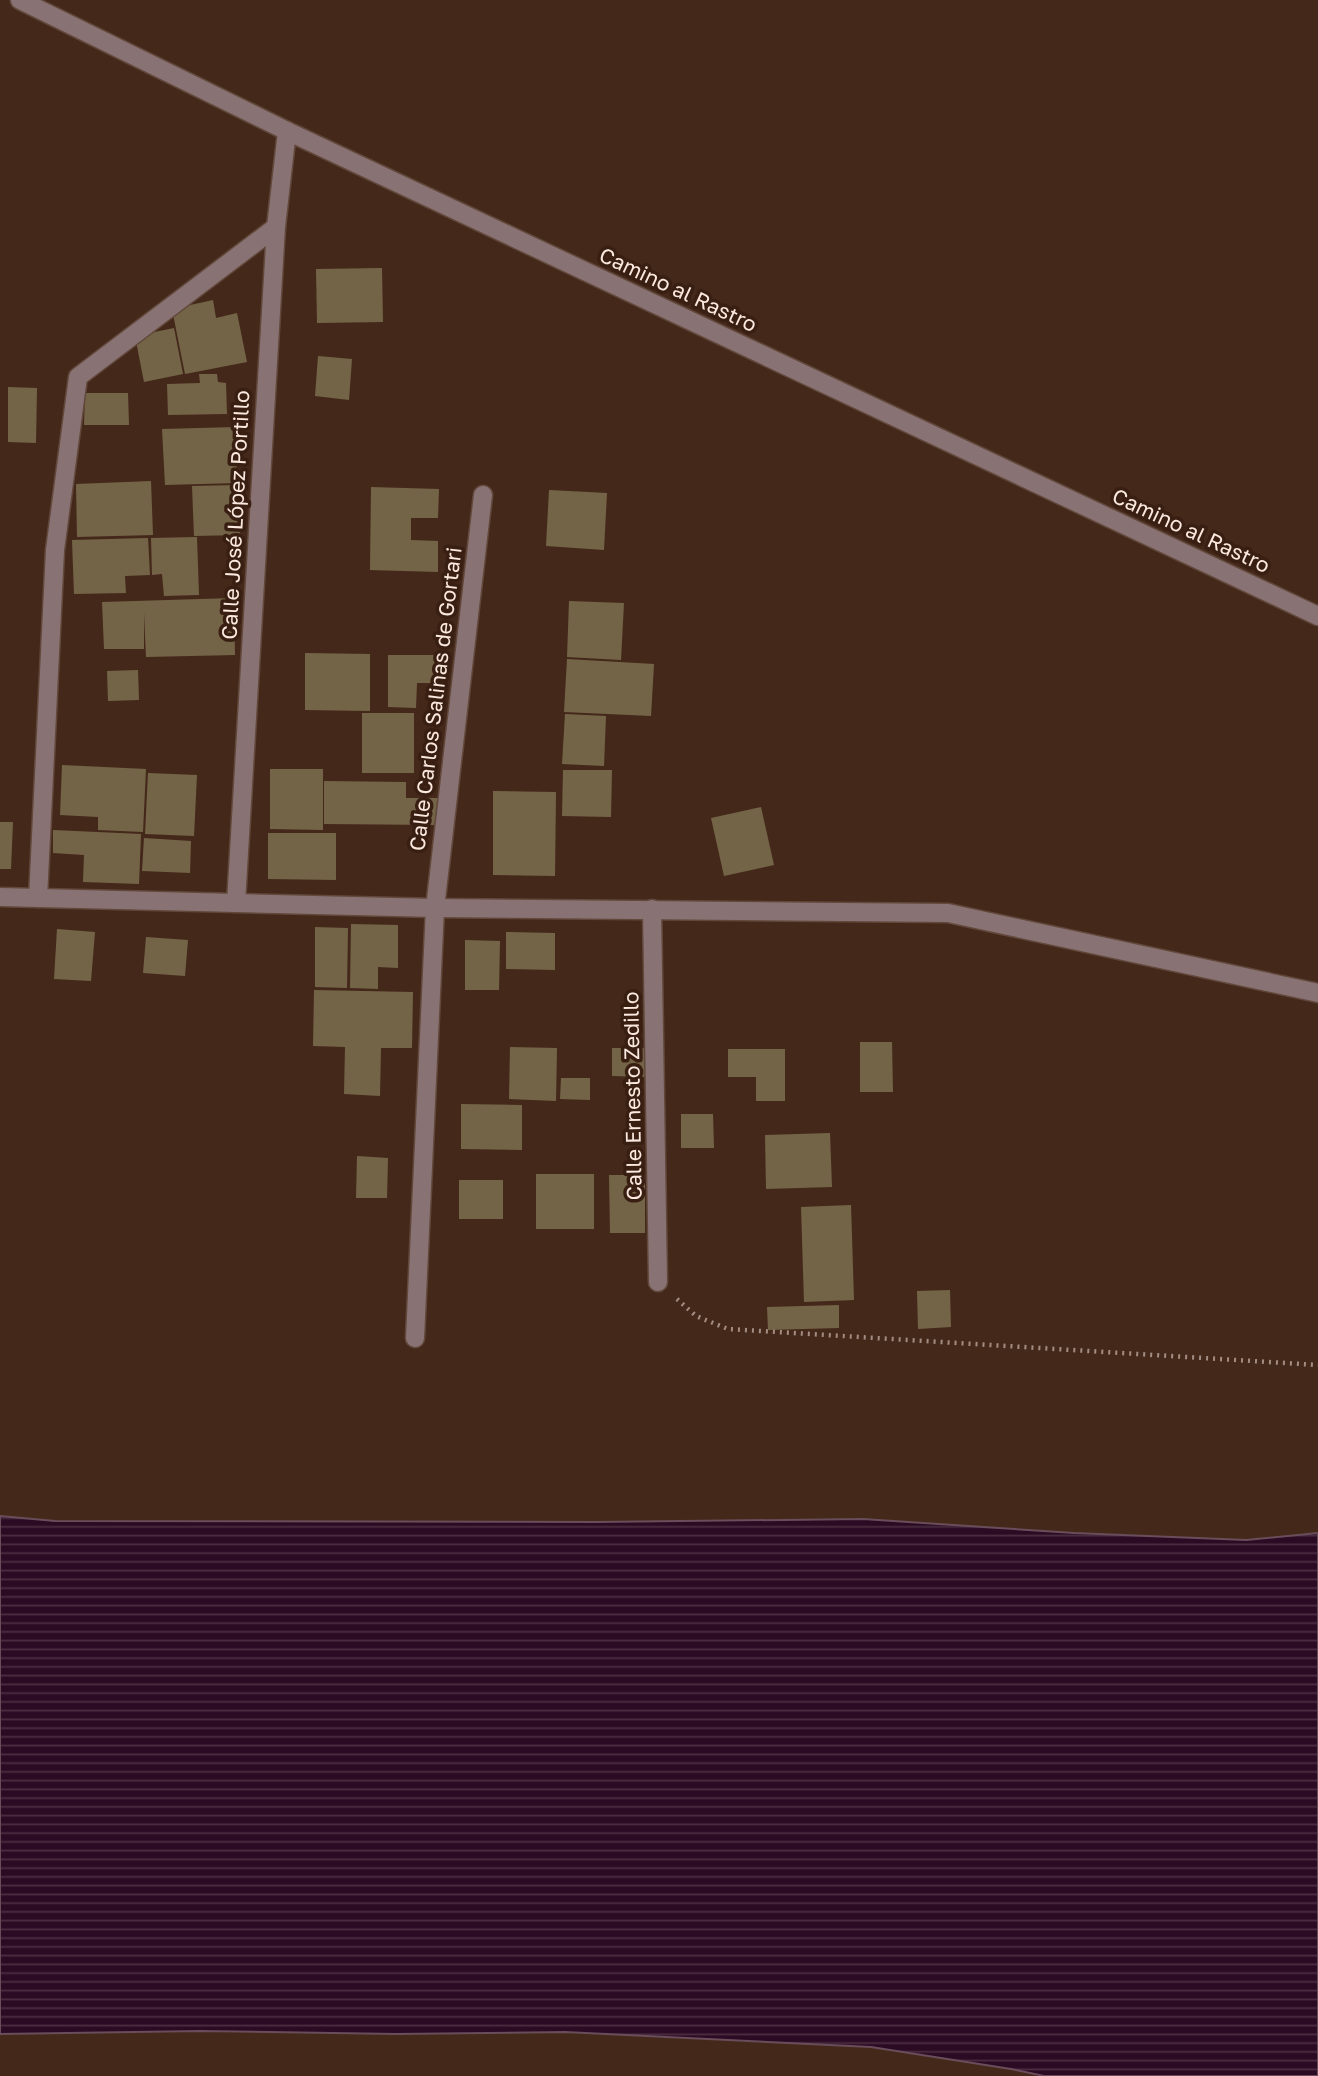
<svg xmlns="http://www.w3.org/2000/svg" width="1318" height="2076" viewBox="0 0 1318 2076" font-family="'Golos Text',sans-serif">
<defs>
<pattern id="water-rules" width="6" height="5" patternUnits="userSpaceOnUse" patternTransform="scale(1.75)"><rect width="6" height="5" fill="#2b0a23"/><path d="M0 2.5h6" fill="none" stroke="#4b2e42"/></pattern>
</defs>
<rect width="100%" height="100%" fill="#44291b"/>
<polygon fill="url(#water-rules)" stroke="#694d5b" stroke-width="2" points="0,1516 55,1521 597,1522 863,1519 1074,1533 1246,1540 1318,1533 1318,2076 1044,2076 1011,2069 871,2047 565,2032 396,2034 200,2031 0,2034"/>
<g fill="#746447">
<polygon points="382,268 383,322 317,323 316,269"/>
<polygon points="213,300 216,318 237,313 247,362 185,374 172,309"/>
<polygon points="174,328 183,374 144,382 135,336"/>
<polygon points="318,356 352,359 349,400 315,396"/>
<polygon points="199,374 217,374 218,382 226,383 227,414 168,415 167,384 200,383"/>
<polygon points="8,387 37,388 36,443 8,442"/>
<polygon points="85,393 128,393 129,425 84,425"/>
<polygon points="236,427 237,483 165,485 162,429"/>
<polygon points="151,481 153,535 77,537 76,484"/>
<polygon points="238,485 240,535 194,536 192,486"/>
<polygon points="371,487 439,489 438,518 411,518 411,540 438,541 438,572 370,570"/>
<polygon points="549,490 607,493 604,550 546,546"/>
<polygon points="197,537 199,595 164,596 162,574 152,575 151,538"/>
<polygon points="148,538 150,575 125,576 126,593 74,594 72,540"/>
<polygon points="234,598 235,655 146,657 144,613 144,649 104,649 102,602"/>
<polygon points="569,601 624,603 621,660 567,657"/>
<polygon points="305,653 370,654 370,711 305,710"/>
<polygon points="388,655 441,655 441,683 417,683 416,708 388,707"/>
<polygon points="567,659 654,664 651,716 564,712"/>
<polygon points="138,670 139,700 108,701 107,671"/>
<rect x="362" y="713" width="52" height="60"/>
<polygon points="565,714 606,716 604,766 562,764"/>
<polygon points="62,765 146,769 143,832 98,830 98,817 60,815"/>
<polygon points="270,769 323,769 323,830 270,829"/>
<polygon points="563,770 612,770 611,817 562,816"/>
<polygon points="148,773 197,775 194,836 145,834"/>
<polygon points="324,781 406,782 406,798 438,798 438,825 324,824"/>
<polygon points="493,791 556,792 555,876 493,875"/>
<polygon points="761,807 774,865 724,876 711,818"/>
<polygon points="0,822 13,822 11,869 0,869"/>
<polygon points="53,830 141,834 139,884 83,882 84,855 53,853"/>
<polygon points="268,833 336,833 336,880 268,879"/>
<polygon points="144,838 191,841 190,873 142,871"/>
<polygon points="351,924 398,925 398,968 378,967 378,989 350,988"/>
<polygon points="315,927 348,928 347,988 315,987"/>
<polygon points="57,929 95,932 91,981 54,979"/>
<polygon points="506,932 555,933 555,970 506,969"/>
<polygon points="146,937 188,940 185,976 143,973"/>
<polygon points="465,940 500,941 499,990 465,990"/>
<polygon points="314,990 413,992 412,1048 381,1048 380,1096 344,1094 345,1047 313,1046"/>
<polygon points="860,1042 892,1042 893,1092 860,1092"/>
<polygon points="510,1047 557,1048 556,1101 509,1099"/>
<polygon points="612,1048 647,1048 647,1077 612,1076"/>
<polygon points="728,1049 785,1049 785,1101 756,1101 756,1077 728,1077"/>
<polygon points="561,1078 590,1078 590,1100 560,1099"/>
<polygon points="461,1104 522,1105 522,1150 461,1149"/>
<polygon points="681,1114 713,1114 714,1148 681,1148"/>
<polygon points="830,1133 832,1187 766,1189 765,1135"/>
<polygon points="357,1156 388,1158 387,1198 356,1198"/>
<rect x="536" y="1174" width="58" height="55"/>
<polygon points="609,1175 645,1175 645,1233 610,1233"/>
<rect x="459" y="1180" width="44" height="39"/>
<polygon points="851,1205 854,1300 804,1302 801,1207"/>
<polygon points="950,1290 951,1327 918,1329 917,1291"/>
<polygon points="839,1305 839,1328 768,1330 767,1307"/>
</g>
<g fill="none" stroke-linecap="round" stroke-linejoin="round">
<defs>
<g id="minor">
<polyline points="20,0 287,131 1318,616"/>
<polyline points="0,897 435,908 948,913 1318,993"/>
<polyline points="38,898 55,550 78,377 276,227"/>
<polyline points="236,903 276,227 287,131"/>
<polyline points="652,909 658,1282"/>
<polyline points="415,1338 435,908 483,495"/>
</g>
</defs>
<use href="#minor" stroke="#61483a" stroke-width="21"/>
<polyline stroke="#a38c81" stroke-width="4.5" stroke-dasharray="2 5" stroke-linecap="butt" points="677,1299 696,1316 728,1329 1318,1365"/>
<use href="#minor" stroke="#897274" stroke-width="18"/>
</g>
<g text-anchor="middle" stroke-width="7" stroke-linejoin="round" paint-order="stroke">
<g font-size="21" fill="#fbe8df" stroke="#391f12">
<text transform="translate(678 290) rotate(25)" y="7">Camino al Rastro</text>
<text transform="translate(236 515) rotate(-87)" y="7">Calle José López Portillo</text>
<text transform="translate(1191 531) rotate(25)" y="7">Camino al Rastro</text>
<text transform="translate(436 699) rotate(-83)" y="7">Calle Carlos Salinas de Gortari</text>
<text transform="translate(633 1096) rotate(-91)" y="7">Calle Ernesto Zedillo</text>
</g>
</g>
</svg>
